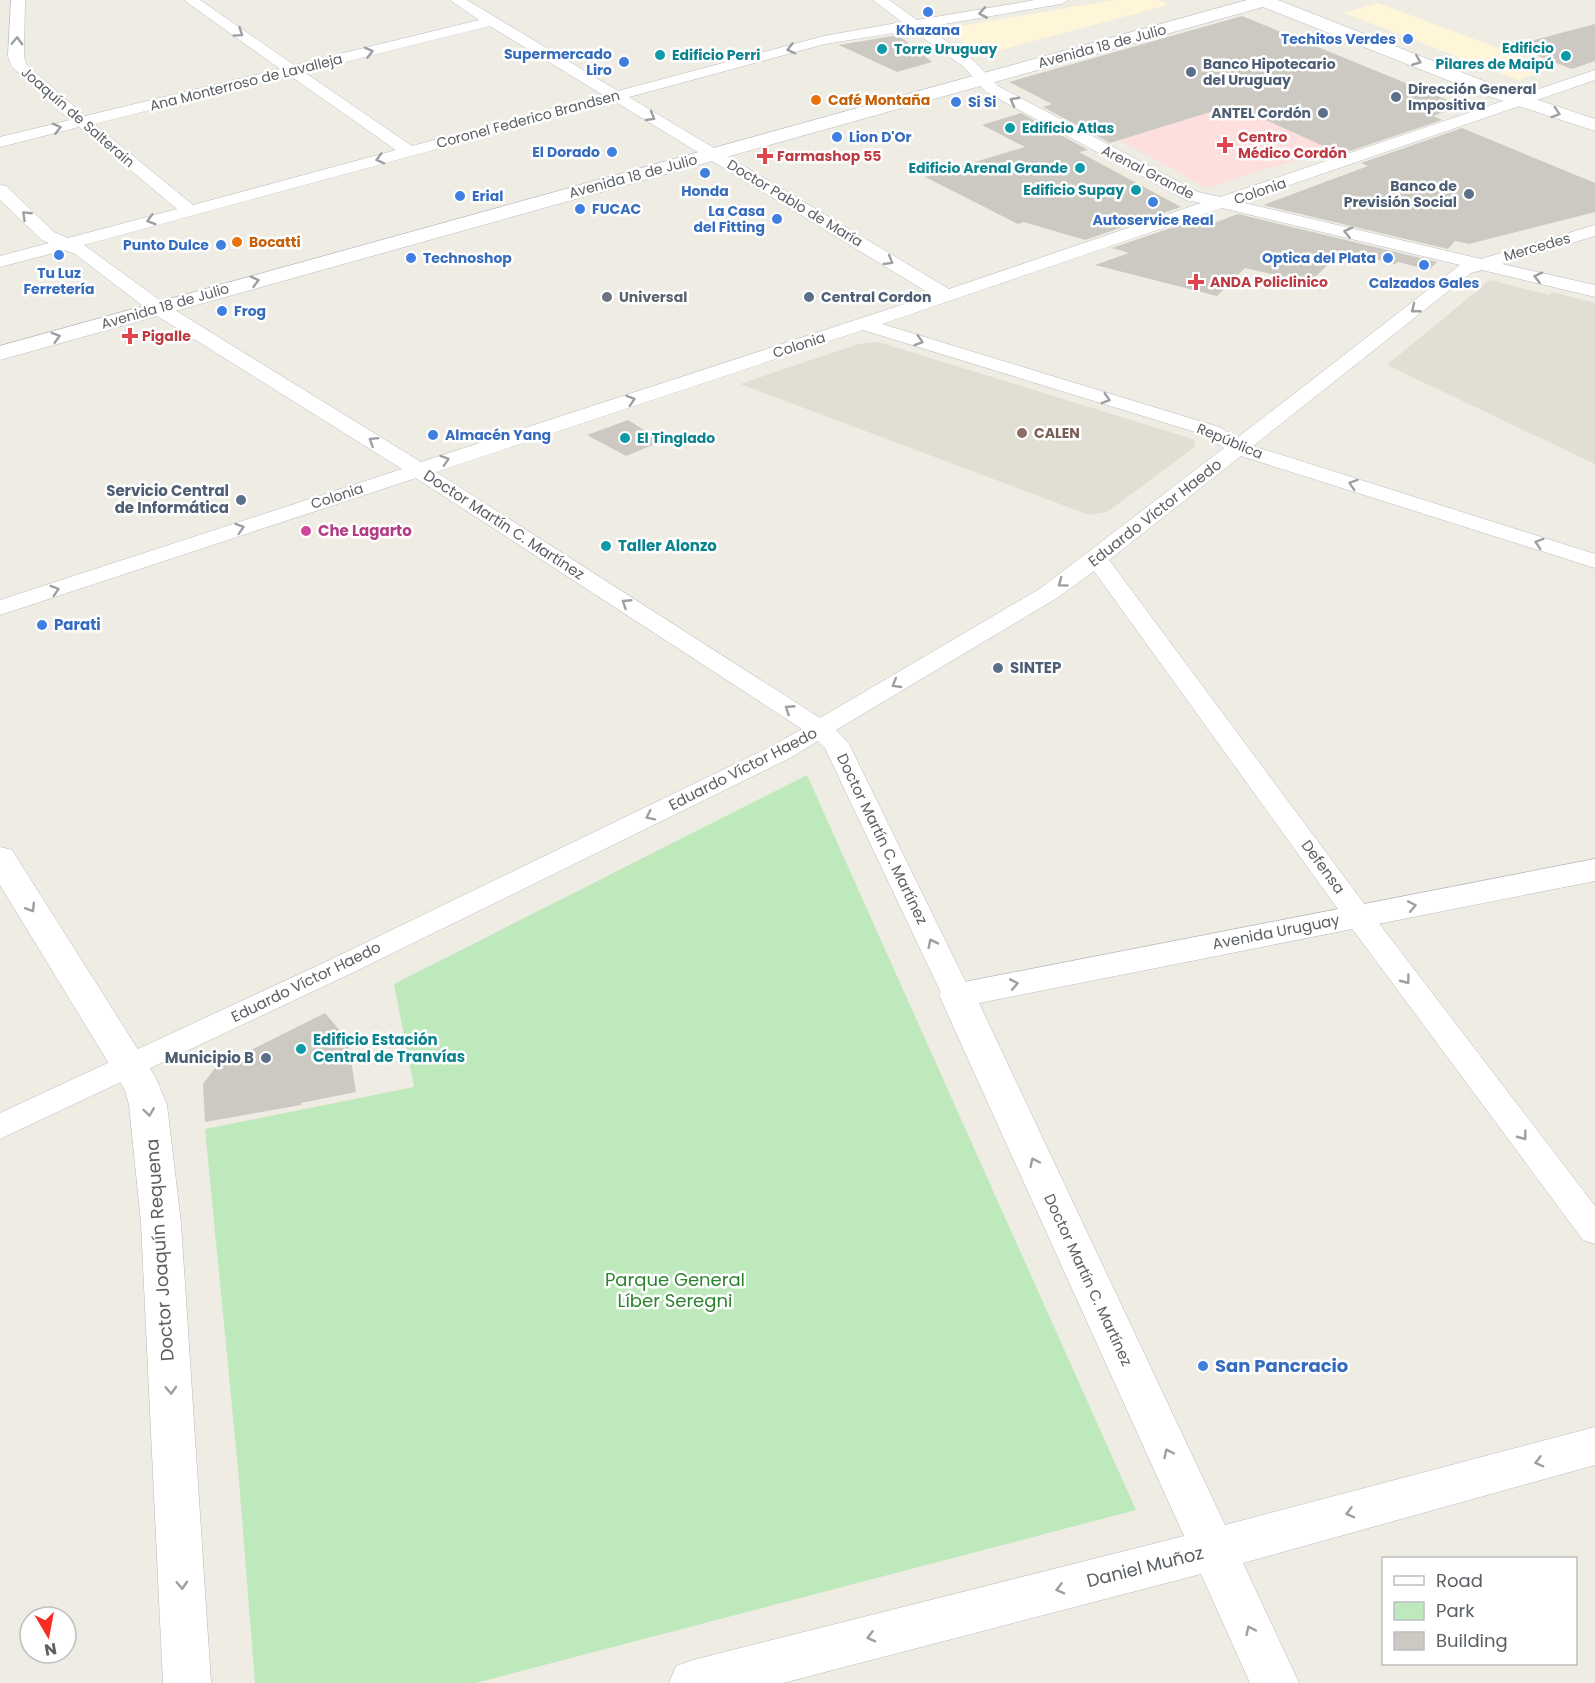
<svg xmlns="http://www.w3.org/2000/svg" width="1595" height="1683" viewBox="0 0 1595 1683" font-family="Poppins,sans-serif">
<rect width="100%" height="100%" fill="#efece3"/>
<g fill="#fff5d8">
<polygon points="1114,0 1159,0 1168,5 982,55 943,29"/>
<polygon points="1378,3 1506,51 1552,68 1518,80 1344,13"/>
</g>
<g fill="#e1ded3">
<polygon points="1490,280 1549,295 1552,292 1595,303 1595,464 1387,365"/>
<polygon points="878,342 1193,439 1196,446 1107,512 1089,515 740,384 859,344"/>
</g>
<polygon fill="#fddfdd" points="1233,105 1332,149 1206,188 1120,140"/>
<polygon fill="#bee9bd" points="807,775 1136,1510 476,1683 255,1683 238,1468 205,1129 414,1087 394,984"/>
<g fill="#ccc9c2">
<polygon points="1242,16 1462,106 1433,116 1442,120 1341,154 1233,105 1110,143 1043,107 1052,104 1009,82"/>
<polygon points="1595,24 1595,61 1572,69 1512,46"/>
<polygon points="898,35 932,62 897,72 839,45"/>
<polygon points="1021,113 1088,150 1079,152 1181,207 1085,240 1024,222 1018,224 925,177 1025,147 982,125"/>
<polygon points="1462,128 1595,183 1595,212 1469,244 1455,241 1448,249 1263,205 1368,166 1361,163"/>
<polygon points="1238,214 1437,262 1429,270 1398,262 1395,264 1342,251 1309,283 1245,268 1217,296 1095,265 1129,253 1112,248 1200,218 1211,224"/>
<polygon points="628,420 662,441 626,456 587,435"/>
<polygon points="325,1013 348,1040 356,1092 301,1103 301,1105 205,1122 203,1084 215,1068"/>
</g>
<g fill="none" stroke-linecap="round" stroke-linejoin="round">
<defs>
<path id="street" d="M 11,0 L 25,0 L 24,56 L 26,64 L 85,116 L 280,69 L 184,0 L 200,0 L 294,65 L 479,20 L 450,0 L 467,0 L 618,91 L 824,36 L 902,22 L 873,0 L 889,0 L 917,20 L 1035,0 L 1068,0 L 1061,4 L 927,27 L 974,61 L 998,86 L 1198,192 L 1220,197 L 1595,70 L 1595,80 L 1240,202 L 1481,259 L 1595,225 L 1595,236 L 1502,264 L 1595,285 L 1595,297 L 1482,270 L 1471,273 L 1253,446 L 1595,554 L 1595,568 L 1241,456 L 1109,560 L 1368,909 L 1595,1206 L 1595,1244 L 1583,1240 L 1348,923 L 1094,571 L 1057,598 L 836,730 L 849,744 L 972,995 L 967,1002 L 957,1005 L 947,1002 L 942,995 L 825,748 L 818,741 L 790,758 L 354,972 L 0,1139 L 0,1113 L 334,958 L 772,746 L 802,729 L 416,478 L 0,615 L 0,600 L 402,469 L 151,312 L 75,254 L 65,250 L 0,267 L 0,256 L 49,243 L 42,240 L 0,200 L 0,185 L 6,186 L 54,232 L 68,238 L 177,209 L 79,127 L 0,147 L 0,137 L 70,120 L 11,66 L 8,56 ZM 490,26 L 603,95 L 412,146 L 304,72 ZM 912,30 L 964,67 L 986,92 L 1186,200 L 1201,203 L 949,289 L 629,97 L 825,44 ZM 289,75 L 396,150 L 193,205 L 94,124 ZM 614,101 L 932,295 L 421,462 L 165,304 L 84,245 ZM 1222,208 L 1460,265 L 1237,438 L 1219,427 L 882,324 ZM 863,330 L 1205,435 L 1224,448 L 1041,588 L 820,718 L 436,472 Z"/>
<g id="secondary">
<polygon points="1247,0 1278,0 1499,87 1595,119 1595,131 1485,95 1263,7 0,360 0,346"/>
<polygon points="0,847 12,850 156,1078 167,1105 181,1223 211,1683 163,1683 141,1223 129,1105 125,1090 0,885"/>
<polygon points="1595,859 1595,881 979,1003 1225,1525 1595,1427 1595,1465 1243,1563 1299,1683 1250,1683 1201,1574 783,1683 669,1683 676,1666 693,1660 1184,1536 939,995 944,986"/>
</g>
</defs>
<use href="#street" stroke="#b8bbc0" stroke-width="1"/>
<use href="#secondary" stroke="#b6bac0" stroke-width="1"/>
<use href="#street" fill="#fff" fill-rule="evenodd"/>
<use href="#secondary" fill="#fff" fill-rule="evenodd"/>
</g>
<defs><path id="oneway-chevron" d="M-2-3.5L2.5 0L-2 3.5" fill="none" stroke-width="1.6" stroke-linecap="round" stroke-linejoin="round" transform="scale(1.5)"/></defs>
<g stroke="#9da0a3">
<use href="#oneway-chevron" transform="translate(983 13) rotate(170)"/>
<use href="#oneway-chevron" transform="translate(239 33) rotate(34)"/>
<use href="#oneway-chevron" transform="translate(17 41) rotate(-88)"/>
<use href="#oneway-chevron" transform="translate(791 49) rotate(165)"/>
<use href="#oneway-chevron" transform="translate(369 52) rotate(-14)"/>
<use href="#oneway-chevron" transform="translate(1417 61) rotate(22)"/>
<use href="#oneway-chevron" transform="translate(1014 101) rotate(-152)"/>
<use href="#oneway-chevron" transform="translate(1556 113) rotate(18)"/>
<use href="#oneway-chevron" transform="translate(651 117) rotate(30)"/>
<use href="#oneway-chevron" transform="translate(57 128) rotate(-14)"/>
<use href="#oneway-chevron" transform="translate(380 159) rotate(165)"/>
<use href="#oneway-chevron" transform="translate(26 215) rotate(-136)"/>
<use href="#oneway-chevron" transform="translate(151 220) rotate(164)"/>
<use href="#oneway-chevron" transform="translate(1348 232) rotate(-167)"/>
<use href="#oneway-chevron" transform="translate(889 261) rotate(31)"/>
<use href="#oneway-chevron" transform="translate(1538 277) rotate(-166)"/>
<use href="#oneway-chevron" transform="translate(255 281) rotate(-15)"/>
<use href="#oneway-chevron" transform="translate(1415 309) rotate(142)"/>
<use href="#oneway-chevron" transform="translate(56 337) rotate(-16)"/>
<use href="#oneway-chevron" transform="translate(919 341) rotate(17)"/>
<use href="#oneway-chevron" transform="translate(1106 399) rotate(17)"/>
<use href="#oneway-chevron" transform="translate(631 400) rotate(-18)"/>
<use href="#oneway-chevron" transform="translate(373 441) rotate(-148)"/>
<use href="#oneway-chevron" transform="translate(445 460) rotate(-18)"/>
<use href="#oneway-chevron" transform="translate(1353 484) rotate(-162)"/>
<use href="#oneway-chevron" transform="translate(240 528) rotate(-18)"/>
<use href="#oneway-chevron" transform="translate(1539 543) rotate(-162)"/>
<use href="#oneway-chevron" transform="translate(1062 583) rotate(144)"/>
<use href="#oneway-chevron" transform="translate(55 590) rotate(-18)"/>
<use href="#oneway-chevron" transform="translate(626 603) rotate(-147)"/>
<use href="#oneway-chevron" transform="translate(896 684) rotate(149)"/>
<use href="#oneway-chevron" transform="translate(789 709) rotate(-147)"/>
<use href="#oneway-chevron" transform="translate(650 816) rotate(154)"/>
<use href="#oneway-chevron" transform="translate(1412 906) rotate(-11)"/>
<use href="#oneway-chevron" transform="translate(31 908) rotate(58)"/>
<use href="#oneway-chevron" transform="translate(932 943) rotate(-116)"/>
<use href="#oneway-chevron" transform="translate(1406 980) rotate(53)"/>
<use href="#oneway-chevron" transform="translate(1014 984) rotate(-11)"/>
<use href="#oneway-chevron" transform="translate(149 1112) rotate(82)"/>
<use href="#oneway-chevron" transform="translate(1523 1136) rotate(53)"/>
<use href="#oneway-chevron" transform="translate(1034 1162) rotate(-115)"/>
<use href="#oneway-chevron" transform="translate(171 1390) rotate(87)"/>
<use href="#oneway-chevron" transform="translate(1168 1453) rotate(-115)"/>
<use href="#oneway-chevron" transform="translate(1539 1462) rotate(165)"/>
<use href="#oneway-chevron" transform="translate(1350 1513) rotate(165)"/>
<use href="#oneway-chevron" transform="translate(182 1585) rotate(87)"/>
<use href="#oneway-chevron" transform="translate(1060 1589) rotate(166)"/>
<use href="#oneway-chevron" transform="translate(1250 1630) rotate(-115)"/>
<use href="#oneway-chevron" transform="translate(871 1637) rotate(166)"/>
</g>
<g fill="#3f7fe0" stroke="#fff" stroke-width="2">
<circle cx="928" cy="12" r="6"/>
<circle cx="1408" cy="39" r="6"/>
<circle cx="624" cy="62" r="6"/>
<circle cx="956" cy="102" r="6"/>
<circle cx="837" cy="137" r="6"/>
<circle cx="612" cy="152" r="6"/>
<circle cx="705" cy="173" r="6"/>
<circle cx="460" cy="196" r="6"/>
<circle cx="1153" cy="202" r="6"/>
<circle cx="580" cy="209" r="6"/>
<circle cx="777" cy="219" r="6"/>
<circle cx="221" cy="245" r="6"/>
<circle cx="59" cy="255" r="6"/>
<circle cx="411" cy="258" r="6"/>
<circle cx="1388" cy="258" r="6"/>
<circle cx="1424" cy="265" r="6"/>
<circle cx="222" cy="311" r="6"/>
<circle cx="433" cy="435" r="6"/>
<circle cx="42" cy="625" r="6"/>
<circle cx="1203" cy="1366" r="6"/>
</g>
<g fill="#0f9aa8" stroke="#fff" stroke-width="2">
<circle cx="882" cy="49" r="6"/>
<circle cx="660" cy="55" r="6"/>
<circle cx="1566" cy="56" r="6"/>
<circle cx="1010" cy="128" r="6"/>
<circle cx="1080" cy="168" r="6"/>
<circle cx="1136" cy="190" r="6"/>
<circle cx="625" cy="438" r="6"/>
<circle cx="606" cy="546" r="6"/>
<circle cx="301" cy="1049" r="6"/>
</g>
<g fill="#5c6f8a" stroke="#fff" stroke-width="2">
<circle cx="1191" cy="72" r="6"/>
<circle cx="1396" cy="97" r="6"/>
<circle cx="1323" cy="113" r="6"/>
<circle cx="1469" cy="194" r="6"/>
<circle cx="809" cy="297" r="6"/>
<circle cx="241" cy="500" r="6"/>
<circle cx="998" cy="668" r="6"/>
<circle cx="266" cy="1058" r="6"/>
</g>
<g fill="#e8710a" stroke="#fff" stroke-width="2">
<circle cx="816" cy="100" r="6"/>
<circle cx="237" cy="242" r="6"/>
</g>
<g fill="#e0444e" stroke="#fff" stroke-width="2">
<path d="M1222 136h6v6h6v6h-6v6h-6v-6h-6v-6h6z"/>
<path d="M762 147h6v6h6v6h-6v6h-6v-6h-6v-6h6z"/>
<path d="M1193 273h6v6h6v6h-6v6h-6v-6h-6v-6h6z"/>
<path d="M127 327h6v6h6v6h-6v6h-6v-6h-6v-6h6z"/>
</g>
<circle fill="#6b7280" stroke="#fff" stroke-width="2" cx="607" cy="297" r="6"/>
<circle fill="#8d6e63" stroke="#fff" stroke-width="2" cx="1022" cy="433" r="6"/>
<circle fill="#d1479c" stroke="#fff" stroke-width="2" cx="306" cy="531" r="6"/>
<g text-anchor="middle" stroke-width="5" stroke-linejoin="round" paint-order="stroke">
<g font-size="14" font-weight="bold" fill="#366cbe" stroke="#fff" text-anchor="start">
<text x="928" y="35" text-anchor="middle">Khazana</text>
<text x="1396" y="44" text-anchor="end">Techitos Verdes</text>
<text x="612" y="59" text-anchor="end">Supermercado<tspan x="612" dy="16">Liro</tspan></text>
<text x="968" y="107">Si Si</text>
<text x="849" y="142">Lion D'Or</text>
<text x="600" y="157" text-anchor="end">El Dorado</text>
<text x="705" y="196" text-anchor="middle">Honda</text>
<text x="472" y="201">Erial</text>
<text x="592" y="214">FUCAC</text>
<text x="765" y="216" text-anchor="end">La Casa<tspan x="765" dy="16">del Fitting</tspan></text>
<text x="1153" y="225" text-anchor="middle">Autoservice Real</text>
<text x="209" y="250" text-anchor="end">Punto Dulce</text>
<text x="423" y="263">Technoshop</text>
<text x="1376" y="263" text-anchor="end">Optica del Plata</text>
<text x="59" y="278" text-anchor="middle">Tu Luz<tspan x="59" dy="16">Ferretería</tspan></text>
<text x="1424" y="288" text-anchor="middle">Calzados Gales</text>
<text x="234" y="316">Frog</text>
<text x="445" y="440">Almacén Yang</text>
</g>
<g font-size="14" fill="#5b6065" stroke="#fff">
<text transform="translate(1102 46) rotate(-15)" y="5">Avenida 18 de Julio</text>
<text transform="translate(246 82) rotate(-14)" y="5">Ana Monterroso de Lavalleja</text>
<text transform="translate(78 117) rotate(41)" y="5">Joaquín de Salterain</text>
<text transform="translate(528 119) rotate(-15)" y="5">Coronel Federico Brandsen</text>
<text transform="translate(1148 172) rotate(27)" y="5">Arenal Grande</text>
<text transform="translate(633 176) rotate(-15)" y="5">Avenida 18 de Julio</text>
<text transform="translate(1260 191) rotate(-19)" y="5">Colonia</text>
<text transform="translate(795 203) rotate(31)" y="5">Doctor Pablo de María</text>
<text transform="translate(1537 247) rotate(-16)" y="5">Mercedes</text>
<text transform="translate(165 306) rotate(-16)" y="5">Avenida 18 de Julio</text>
<text transform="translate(799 345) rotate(-18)" y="5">Colonia</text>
<text transform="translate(1230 441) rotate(23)" y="5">República</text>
<text transform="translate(337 496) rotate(-18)" y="5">Colonia</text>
</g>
<g font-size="14" font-weight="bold" fill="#0d838f" stroke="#fff" text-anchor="start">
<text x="1554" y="53" text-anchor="end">Edificio<tspan x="1554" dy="16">Pilares de Maipú</tspan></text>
<text x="894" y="54">Torre Uruguay</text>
<text x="672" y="60">Edificio Perri</text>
<text x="1022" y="133">Edificio Atlas</text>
<text x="1068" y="173" text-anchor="end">Edificio Arenal Grande</text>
<text x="1124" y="195" text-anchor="end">Edificio Supay</text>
<text x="637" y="443">El Tinglado</text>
</g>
<g font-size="14" font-weight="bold" fill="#4e5e75" stroke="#fff" text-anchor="start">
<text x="1203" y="69">Banco Hipotecario<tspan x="1203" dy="16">del Uruguay</tspan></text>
<text x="1408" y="94">Dirección General<tspan x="1408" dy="16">Impositiva</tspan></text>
<text x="1311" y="118" text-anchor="end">ANTEL Cordón</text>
<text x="1457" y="191" text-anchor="end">Banco de<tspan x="1457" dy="16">Previsión Social</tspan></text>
<text x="821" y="302">Central Cordon</text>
</g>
<g font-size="14" font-weight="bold" fill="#c56008" stroke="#fff" text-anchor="start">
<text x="828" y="105">Café Montaña</text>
<text x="249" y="247">Bocatti</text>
</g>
<g font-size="14" font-weight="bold" fill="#be3a42" stroke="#fff" text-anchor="start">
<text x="1238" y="142">Centro<tspan x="1238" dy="16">Médico Cordón</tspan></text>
<text x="777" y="161">Farmashop 55</text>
<text x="1210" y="287">ANDA Policlinico</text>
<text x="142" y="341">Pigalle</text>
</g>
<g font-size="14" font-weight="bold" fill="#5b616d" stroke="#fff" text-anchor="start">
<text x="619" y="302">Universal</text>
</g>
<g font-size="14" font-weight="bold" fill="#785e54" stroke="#fff" text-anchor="start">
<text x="1034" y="438">CALEN</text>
</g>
<g font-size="15" font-weight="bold" fill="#4e5e75" stroke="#fff" text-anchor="end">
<text x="229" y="496">Servicio Central<tspan x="229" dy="17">de Informática</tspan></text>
<text x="1010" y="673" text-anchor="start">SINTEP</text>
<text x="254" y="1063">Municipio B</text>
</g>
<g font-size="15" fill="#5b6065" stroke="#fff">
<text transform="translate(1155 513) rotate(-38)" y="5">Eduardo Víctor Haedo</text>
<text transform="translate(504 525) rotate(33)" y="5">Doctor Martín C. Martínez</text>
<text transform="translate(743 769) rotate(-27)" y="5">Eduardo Víctor Haedo</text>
<text transform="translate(882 839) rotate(64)" y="5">Doctor Martín C. Martínez</text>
<text transform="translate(1323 867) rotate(54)" y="5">Defensa</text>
<text transform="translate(1276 932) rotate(-11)" y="5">Avenida Uruguay</text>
<text transform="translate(306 982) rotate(-26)" y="5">Eduardo Víctor Haedo</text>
<text transform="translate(1088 1280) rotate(65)" y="5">Doctor Martín C. Martínez</text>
</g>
<g font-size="15" font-weight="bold" fill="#b23c85" stroke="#fff" text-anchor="start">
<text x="318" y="536">Che Lagarto</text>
</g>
<g font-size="15" font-weight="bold" fill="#0d838f" stroke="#fff" text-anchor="start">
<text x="618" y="551">Taller Alonzo</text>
<text x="313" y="1045">Edificio Estación<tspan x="313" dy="17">Central de Tranvías</tspan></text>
</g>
<g font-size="15" font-weight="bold" fill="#366cbe" stroke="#fff" text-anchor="start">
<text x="54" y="630">Parati</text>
</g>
<g font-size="18" fill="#5b6065" stroke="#fff">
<text transform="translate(160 1250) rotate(-94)" y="6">Doctor Joaquín Requena</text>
<text transform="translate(1145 1567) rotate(-14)" y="6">Daniel Muñoz</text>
</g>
<g font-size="18" fill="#2c822e" stroke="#fff">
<text x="675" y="1286">Parque General<tspan x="675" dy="21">Líber Seregni</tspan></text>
</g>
<g font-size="18" font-weight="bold" fill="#366cbe" stroke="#fff" text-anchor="start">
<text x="1215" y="1372">San Pancracio</text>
</g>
</g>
<rect x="1382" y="1557" width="195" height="108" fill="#ffffff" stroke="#bdbfc1" stroke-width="1.5"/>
<rect x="1394" y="1576" width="30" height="9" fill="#ffffff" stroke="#bdbfc1" stroke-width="1.5"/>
<text x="1436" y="1587" font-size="18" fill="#5b6065">Road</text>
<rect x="1394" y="1602" width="30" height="18" fill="#bee9bd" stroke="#bdbfc1" stroke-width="1.5"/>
<text x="1436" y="1617" font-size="18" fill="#5b6065">Park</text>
<rect x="1394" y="1632" width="30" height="18" fill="#ccc9c2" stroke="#bdbfc1" stroke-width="1.5"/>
<text x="1436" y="1647" font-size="18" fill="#5b6065">Building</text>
<g transform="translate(48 1635) rotate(170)"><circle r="28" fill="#ffffff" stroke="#bdbfc1" stroke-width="1.5"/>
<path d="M0-4.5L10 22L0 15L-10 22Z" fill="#f82b20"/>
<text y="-9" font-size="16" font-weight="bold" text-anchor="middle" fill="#5b6065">N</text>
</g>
</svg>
